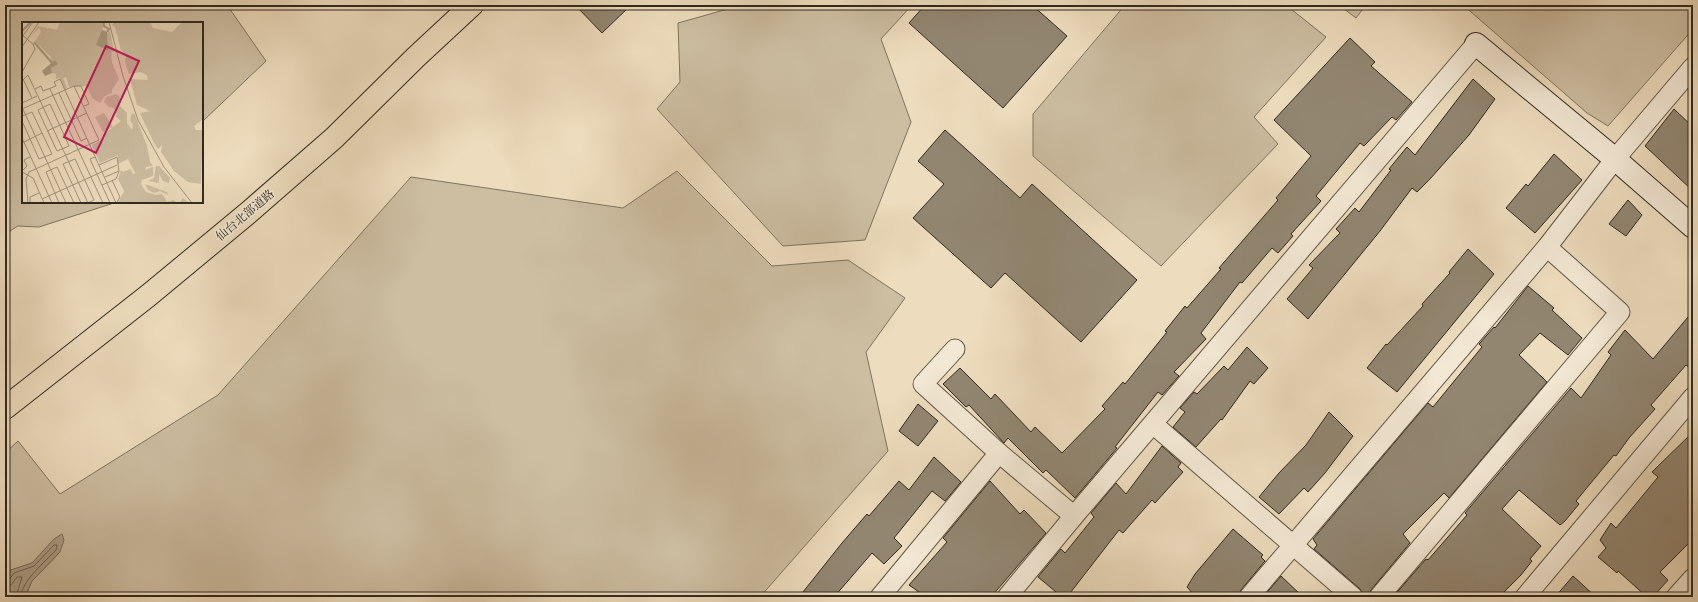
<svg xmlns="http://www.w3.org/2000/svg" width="1698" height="602" viewBox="0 0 1698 602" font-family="'Libre Caslon Text','Noto Serif JP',serif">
<rect width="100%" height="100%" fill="#eddcbd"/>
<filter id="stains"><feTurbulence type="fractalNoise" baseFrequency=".005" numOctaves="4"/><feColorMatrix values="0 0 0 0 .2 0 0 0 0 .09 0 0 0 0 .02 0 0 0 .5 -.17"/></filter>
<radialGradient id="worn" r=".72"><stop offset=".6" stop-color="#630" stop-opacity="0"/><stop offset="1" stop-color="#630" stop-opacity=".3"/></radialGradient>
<g fill="#cdbea2" stroke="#7e7460">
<polygon points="5,5 227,5 266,61 202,122 202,23 23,23 23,202 117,202 39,227 18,226 5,234"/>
<polygon points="742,5 912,5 881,39 911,122 865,240 783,246 657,109 680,82 678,23"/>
<polygon points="1125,5 1286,5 1326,37 1254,117 1278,144 1161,266 1033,156 1033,114"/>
<polygon points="1339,5 1366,5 1356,18"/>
<polygon points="1463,5 1693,5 1693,29 1608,126 1587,113"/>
<polygon points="677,171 772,266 848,260 905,298 866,352 888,451 760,597 25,597 32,581 60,552 39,556 32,563 11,570 5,580 5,453 18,441 60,494 218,395 411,177 623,208"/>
</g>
<polygon fill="#ad9f87" stroke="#7b705d" points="62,534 64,540 60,552 32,581 25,597 5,597 5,580 11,570 32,563 54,539"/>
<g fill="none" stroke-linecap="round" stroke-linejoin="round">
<g stroke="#6e6452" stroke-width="1">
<path d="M 5,581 L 9,580 L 14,573 L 34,566 L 54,545 L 57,545 L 56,550 C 46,561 21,581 21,597"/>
<polyline points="5,586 11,585 17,577 22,577 16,597"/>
</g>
</g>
<g fill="#928671" stroke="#30291e">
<polygon points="575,5 631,5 602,33"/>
<polygon points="925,5 1032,5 1067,36 1003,108 909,23"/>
<polygon points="1350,38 1375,62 1371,66 1412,102 1396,120 1392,117 1364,146 1360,143 1316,196 1321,201 1291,234 1293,236 1278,253 1272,248 1242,283 1240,282 1201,333 1206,339 1174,372 1179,376 1162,395 1158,392 1115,447 1117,448 1075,498 1046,470 1043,473 1008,438 1004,443 969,405 966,407 943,384 960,368 991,399 995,394 1031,432 1035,427 1062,453 1105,409 1102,406 1123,382 1125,384 1167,332 1165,331 1185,306 1187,308 1221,269 1219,268 1278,200 1276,198 1311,156 1274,120"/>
<polygon points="1473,79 1495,99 1469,135 1430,179 1417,192 1412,188 1380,231 1308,319 1287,299 1313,268 1309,265 1340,233 1336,229 1355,208 1359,212 1391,170 1389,169 1407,147 1415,155"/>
<polygon points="1674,109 1693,127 1693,191 1645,146"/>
<polygon points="945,130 1020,198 1032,184 1137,280 1081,342 1005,273 991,288 913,218 944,184 918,161"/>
<polygon points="1554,154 1582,180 1535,233 1506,208 1526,184 1528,186"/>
<polygon points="1628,200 1642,215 1626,236 1609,224"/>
<polygon points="1468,249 1494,274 1397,392 1367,368 1386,344 1387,345 1423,306 1422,304 1450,273 1449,272"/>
<polygon points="1528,286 1554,308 1552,310 1582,338 1568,355 1540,333 1519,355 1547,382 1449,498 1444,493 1403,534 1410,543 1371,590 1368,597 1364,597 1360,589 1314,549 1317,545 1313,539 1428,403 1433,407 1482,347 1479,344 1494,327 1495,328"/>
<polygon points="1693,311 1693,371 1686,365 1651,405 1655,409 1629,438 1616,456 1614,455 1576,501 1579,504 1565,521 1560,525 1519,490 1502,509 1541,546 1530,559 1532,561 1521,575 1499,597 1393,597 1425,560 1427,559 1428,560 1467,515 1465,513 1571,388 1581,398 1611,355 1608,352 1625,330 1653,359"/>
<polygon points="1247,347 1268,368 1254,384 1250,381 1222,420 1221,419 1196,447 1173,427 1185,412 1180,408 1194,392 1197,394 1224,366 1228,370"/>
<polygon points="918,404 938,421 918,446 899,431"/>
<polygon points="1329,412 1353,436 1325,473 1308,492 1304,488 1279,514 1259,497 1279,473 1306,445"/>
<polygon points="1693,432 1693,539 1660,572 1668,580 1653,597 1647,597 1618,571 1617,573 1598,557 1606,548 1600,540 1611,523 1616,528 1658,477 1652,472"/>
<polygon points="1162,446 1181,463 1178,467 1183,472 1155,503 1152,500 1123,533 1119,530 1067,597 1062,597 1038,577 1061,549 1065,553 1094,517 1091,513 1116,483 1126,494"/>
<polygon points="934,457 961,482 945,501 932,491 894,538 902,546 884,564 872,553 834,597 799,597 842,543 867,514 869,516 899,481 909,490"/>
<polygon points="990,481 1020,514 1024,510 1046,533 991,597 926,597 909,585 947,542 943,538"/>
<polygon points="1233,529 1263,555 1261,557 1265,561 1241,590 1238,597 1196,597 1187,587 1195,574"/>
<polygon points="1281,576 1303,597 1263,597"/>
<polygon points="1573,576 1596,597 1555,597"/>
</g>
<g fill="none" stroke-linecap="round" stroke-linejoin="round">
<defs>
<g id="street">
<polyline points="955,349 923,384 999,453"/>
<polyline points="1153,424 1353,597"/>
<polyline points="880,597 999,453 1074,516"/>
<polyline points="1007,597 1074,516 1476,44"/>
<polyline points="1249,597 1547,247 1615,159 1693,67"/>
<polyline points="1379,597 1620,312 1547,247"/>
<polyline points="1525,597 1693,397"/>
<polyline points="1676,597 1693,578"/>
</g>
<polyline id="secondary" points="1476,44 1615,159 1693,227"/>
<polyline id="highway" points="5,408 149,295 248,213 334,138 416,57 472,5"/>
</defs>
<use href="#street" stroke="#5f5646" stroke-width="21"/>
<use href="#secondary" stroke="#30291e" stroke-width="24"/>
<use href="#highway" stroke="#30291e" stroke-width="24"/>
<use href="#street" stroke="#f3e8d4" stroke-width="19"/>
<use href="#secondary" stroke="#f3e8d4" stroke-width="22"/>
<use href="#highway" stroke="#eddcbd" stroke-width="22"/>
</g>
<g text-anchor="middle" stroke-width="3" stroke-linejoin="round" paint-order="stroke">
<g font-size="12" fill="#30291e" stroke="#f3e8d4">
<text transform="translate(245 215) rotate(-40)" y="4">仙台北部道路</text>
</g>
</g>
<g transform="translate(22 22)">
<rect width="181" height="181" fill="#eddcbd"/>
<path d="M 38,0 L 82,0 L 78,17 L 74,23 L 85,29 L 84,13 L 88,9 L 92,29 L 89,30 L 90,41 L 97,57 L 90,68 L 90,71 L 83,74 L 78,81 L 70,76 L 65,64 L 47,65 L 44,55 L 41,56 L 45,66 L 43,67 L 38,56 L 34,57 L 34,52 L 30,51 L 29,46 L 33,43 L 34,42 L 33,38 L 29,41 L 29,35 L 13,19 L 19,10 L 17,6 L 9,15 L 16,4 L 35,8 ZM 92,0 L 128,0 L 131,6 L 150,10 L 160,0 L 181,0 L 181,97 L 172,104 L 174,108 L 181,108 L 179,162 L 166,160 L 152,149 L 139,130 L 140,123 L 136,127 L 131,119 L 118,91 L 128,89 L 115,83 L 108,57 L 126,58 L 125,53 L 118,50 L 107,52 L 103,41 L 104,33 L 99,28 L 93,5 L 90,3 ZM 94,72 L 98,75 L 97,83 L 105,91 L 105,101 L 110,108 L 111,102 L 108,99 L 110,91 L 113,93 L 125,124 L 128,140 L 131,144 L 124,145 L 123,148 L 113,151 L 106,137 L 96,142 L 96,133 L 78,141 L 70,123 L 83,116 L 82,112 L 99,99 L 93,94 L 95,93 L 92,86 L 87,85 L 82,80 L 84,75 ZM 82,91 L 91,105 L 81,110 L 73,95 ZM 134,144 L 137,144 L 148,156 L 147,161 L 141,159 L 137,152 L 137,161 L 126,159 L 132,156 ZM 131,145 L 131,154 L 120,158 L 119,162 L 124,170 L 134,173 L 140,172 L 145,180 L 151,178 L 157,181 L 161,176 L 167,181 L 96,181 L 102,169 L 96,157 L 99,148 L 101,150 L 108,147 L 111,152 ZM 123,162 L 145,170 L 146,173 L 138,169 L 132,171 L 126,168 Z" fill="#cdbea2"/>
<path d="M 80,8 L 85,10 L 86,29 L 74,23 ZM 33,38 L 36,42 L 29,46 L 30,51 L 23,54 L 20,49 Z" fill="#ad9f87"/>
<path fill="none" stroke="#ad9f87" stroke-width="2" d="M 82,0 L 82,4 L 87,7 L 85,10M 0,9 L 9,0M 12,20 L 30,41"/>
<path fill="none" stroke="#a1947d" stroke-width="1" d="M 87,0 L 101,54 L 116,98 L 142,145 L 170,181M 0,13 L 11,22 L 13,27 L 0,50M 0,15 L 11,0M 0,25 L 17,0M 1,57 L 10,76M 0,59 L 6,53 L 66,181M 13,67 L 19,64 L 21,69 L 34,64 L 32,60 L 38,57 L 94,181M 28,67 L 81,181M 37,71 L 59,119 L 65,116M 0,81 L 15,74M 28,82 L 47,124 L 35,129 L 16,88 ZM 0,85 L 44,181M 0,87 L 52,64 L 59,64 L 62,71 L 67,82 L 62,84M 0,94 L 10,90 L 30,132 L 17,137 L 0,99M 25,109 L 65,91M 0,116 L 30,181M 0,121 L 20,111M 73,135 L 68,137 L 88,181M 77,143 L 95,135 L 97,149 L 94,157 L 80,163M 0,149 L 5,144 L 2,138 L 8,135M 0,150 L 11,156 L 22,181M 83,155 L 97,149M 90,158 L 98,175 L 95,180M 20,177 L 95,143M 6,181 L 4,157 L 7,150 L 77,118 L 52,64M 8,181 L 8,175 L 17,171M 37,181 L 24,150 L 35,145 L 52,181M 59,181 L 41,142 L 53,137 L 72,178 L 66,181"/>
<path fill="#c2185b" fill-opacity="0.15" stroke="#c2185b" stroke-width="2" d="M 84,24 L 117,39 L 74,131 L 42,115 Z"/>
<rect width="181" height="181" fill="none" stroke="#30291e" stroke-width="2"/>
</g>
<rect width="1698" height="602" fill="none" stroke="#eddcbd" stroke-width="20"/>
<rect x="6" y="6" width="1686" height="590" fill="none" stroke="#30291e" stroke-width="2"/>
<rect x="10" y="10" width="1678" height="582" fill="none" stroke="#30291e"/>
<rect width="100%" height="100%" filter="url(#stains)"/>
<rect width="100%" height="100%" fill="url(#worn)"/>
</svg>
